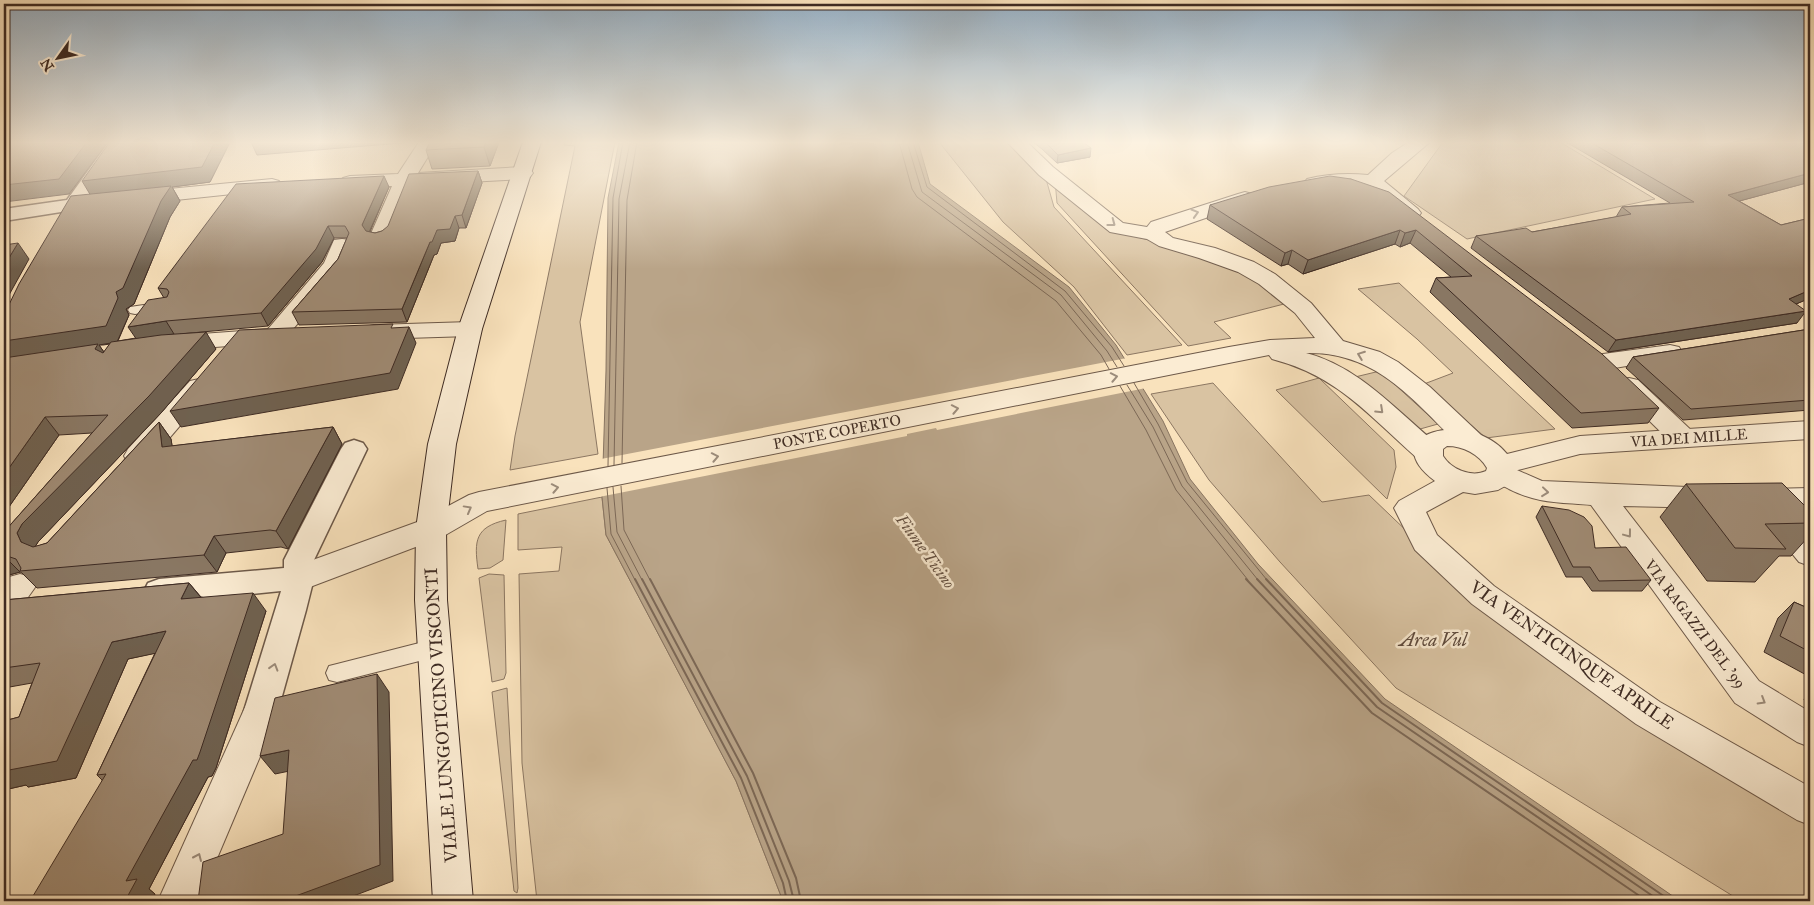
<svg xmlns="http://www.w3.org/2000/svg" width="1814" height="905" viewBox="0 0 1814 905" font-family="'IM FELL Great Primer',serif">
<rect width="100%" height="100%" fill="#f9e2bc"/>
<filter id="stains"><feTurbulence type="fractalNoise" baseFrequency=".004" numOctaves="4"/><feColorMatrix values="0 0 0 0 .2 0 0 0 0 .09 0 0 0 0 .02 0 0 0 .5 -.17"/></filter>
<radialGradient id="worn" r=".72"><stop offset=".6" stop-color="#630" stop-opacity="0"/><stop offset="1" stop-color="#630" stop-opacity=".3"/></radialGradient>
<g fill="#d9c3a2" stroke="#8c7762">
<polygon points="565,142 615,142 580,322 598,454 510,470 515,436 575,146 564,145"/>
<polygon points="939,142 1006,142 1046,179 1054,207 1182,345 1127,355 1074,287 1003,222"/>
<polygon points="1443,142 1560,142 1655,199 1467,239 1404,196"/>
<polygon points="1055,180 1118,232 1168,245 1244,269 1273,288 1284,304 1214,322 1231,338 1188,346 1057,203"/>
<polygon points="1399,283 1555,429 1486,438 1424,384 1453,373 1417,339 1358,289"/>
<polygon points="1380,371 1438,424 1413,431 1355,377"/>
<polygon points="1319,378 1394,450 1396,467 1387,499 1276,390"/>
<polygon points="1213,383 1322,502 1369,495 1480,601 1656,728 1810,816 1810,901 1741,901 1396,688 1280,562 1209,480 1151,394"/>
<polygon points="602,497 606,535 736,781 783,901 537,901 522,763 519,574 559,571 562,547 518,550 518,514"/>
<path d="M 506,520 L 503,560 L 490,568 L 478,569 C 474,541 475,527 506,520 Z"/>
<polygon points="489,574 504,575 506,673 504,679 492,682 479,578"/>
<polygon points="507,688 518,888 517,893 514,891 492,692"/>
</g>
<polygon fill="#b9a488" stroke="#887460" points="619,142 918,142 930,184 1069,287 1116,345 1163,421 1190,479 1258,564 1385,699 1680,901 783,901 736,781 606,535 602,497 606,371 608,198"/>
<polygon fill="#f9e2bc" points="1127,358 1146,388 937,430 936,428 907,434 907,436 599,497 601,459"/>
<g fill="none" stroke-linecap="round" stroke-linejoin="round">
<g stroke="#7c6856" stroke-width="1">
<polyline points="899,142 912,189 917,197 1056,301 1101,355 1109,369"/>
<polyline points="907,142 922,192 1061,295 1107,351 1117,367"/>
<polyline points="913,142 927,187 1065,291 1112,347 1124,366"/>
<polyline points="1134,383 1158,424 1187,482 1267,580"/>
<polyline points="1127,385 1153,427 1182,486 1258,580"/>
<polyline points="1120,386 1146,430 1176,490 1248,580"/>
<polyline points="622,463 627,200 637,142"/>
<polyline points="614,465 619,199 630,142"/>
<polyline points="608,466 613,198 623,142"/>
<polyline points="621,486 624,530 650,580"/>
<polyline points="613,487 617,532 642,580"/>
<polyline points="607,488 611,534 635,580"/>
</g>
<g stroke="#7c6856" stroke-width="2">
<polyline points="635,579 741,778 783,883 787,901"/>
<polyline points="642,579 747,776 789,881 794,901"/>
<polyline points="650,579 753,773 796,878 801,901"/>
<polyline points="1246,579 1372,713 1647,901"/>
<polyline points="1257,579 1377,707 1660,901"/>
<polyline points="1266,579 1382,703 1671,901"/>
</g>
<defs>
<g id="service">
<polygon points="164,302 169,303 171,306 169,309 135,314 130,313 128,310 130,307"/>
<polygon points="435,639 443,642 446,648 443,654 435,657 337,682 329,680 326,673 329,666 337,664"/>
</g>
<g id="pedestrian">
<polygon points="109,142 127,142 80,209 4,221 4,209 67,200"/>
<polygon points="354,440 363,443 367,449 314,560 314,578 306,610 277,714 272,724 260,729 248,724 243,714 281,591 159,603 148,599 144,591 148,583 159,579 284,568 284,560 341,449 345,443"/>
</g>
<g id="minor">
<polygon points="419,142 437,142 418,173 523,167 530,169 533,173 530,177 523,179 412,185 391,238 387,242 380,244 373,242 369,238 392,186 350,188 343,186 340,182 343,178 350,176 398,174"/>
<path d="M 1007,142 L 1027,142 L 1053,167 L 1123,223 L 1147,227 L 1151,222 L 1238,194 L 1245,192 L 1252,194 L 1255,198 L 1252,202 L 1165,232 L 1173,238 L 1215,248 L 1254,262 L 1275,274 L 1311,303 L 1343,341 L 1380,352 L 1398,362 L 1430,387 L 1481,435 L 1485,441 L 1481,447 L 1471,450 L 1461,447 C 1415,402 1377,351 1306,353 C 1358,366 1397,411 1437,444 L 1441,451 L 1437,458 L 1427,460 L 1417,458 C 1368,415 1338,376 1272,359 L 1269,355 L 487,511 L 442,537 L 310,587 L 299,590 L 288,587 L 283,578 L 288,569 L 420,521 L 469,495 L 479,492 L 1229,347 L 1270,340 L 1315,338 L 1295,313 L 1259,284 L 1238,272 L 1199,258 L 1159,246 L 1147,239 L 1110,232 L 1039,175 Z"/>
<path d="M 1409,142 L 1430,142 L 1384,181 L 1418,209 L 1421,213 L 1418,217 L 1411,219 L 1404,217 C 1396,211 1375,189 1367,186 C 1348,180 1326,192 1307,187 L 1304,183 L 1307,179 C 1327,174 1348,173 1368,175 L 1392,153 Z"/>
<polygon points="272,179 279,181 282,185 279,189 138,204 131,202 128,198 131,194 138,192"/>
<polygon points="342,239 350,240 353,245 342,270 284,340 269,343 174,350 165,348 162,343 165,338 174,336 268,329 324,263 334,240"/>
<polygon points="470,322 478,324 482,329 478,334 470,336 374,339 366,337 362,332 366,327 374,325"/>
<polygon points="1670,345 1679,347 1682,352 1679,357 1603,370 1594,367 1591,362 1594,357 1603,354"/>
<polygon points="1629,378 1638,380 1692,431 1696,437 1692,443 1682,446 1672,443 1620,392 1616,386 1620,380"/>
<polygon points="199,379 208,381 212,387 208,393 148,463 138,465 128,463 124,456 128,449 190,381"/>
<path d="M 1501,463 L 1542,481 L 1712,488 L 1722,491 L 1726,498 L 1722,505 L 1712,508 L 1623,506 L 1759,681 L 1810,712 L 1810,747 L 1797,742 L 1735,703 L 1591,505 C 1558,502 1539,504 1509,489 C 1500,484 1492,482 1487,473 L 1491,466 Z"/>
<polygon points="1810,488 1810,508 1787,509 1810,534 1810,566 1799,562 1761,516 1765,509 1750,506 1746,499 1750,492 1760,489"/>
<polygon points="20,574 31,577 36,586 16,614 4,617 4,584 9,577"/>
<polygon points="260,698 273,703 278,714 199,901 158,901 247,703"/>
</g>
<path id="tertiary" d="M 1810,421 L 1810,439 L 1580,454 L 1514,471 L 1507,485 L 1498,490 L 1475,494 L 1463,492 L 1426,512 L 1437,535 L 1494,586 L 1660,702 L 1810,787 L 1810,825 L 1797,820 L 1636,724 L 1472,604 L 1415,550 L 1394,508 L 1399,501 L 1435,481 C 1372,434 1469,407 1507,454 L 1580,436 ZM 1447,446 C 1463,446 1479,454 1487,468 L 1486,471 C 1471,478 1451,469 1443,456 L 1443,449 Z"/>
<polygon id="secondary" points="523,142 541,142 482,329 456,444 446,529 447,600 473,901 433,901 415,600 416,529 428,444 458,329"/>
</defs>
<use href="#service" stroke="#6d5949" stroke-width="2"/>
<use href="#pedestrian" stroke="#6d5949" stroke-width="3"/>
<use href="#minor" stroke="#6d5949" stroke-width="2"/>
<use href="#tertiary" stroke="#6d5949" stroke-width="2"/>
<use href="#secondary" stroke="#3e2b23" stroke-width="2"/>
<use href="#service" fill="#fbecd3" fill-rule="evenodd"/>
<use href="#pedestrian" fill="#fbecd3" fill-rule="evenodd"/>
<use href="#minor" fill="#fbecd3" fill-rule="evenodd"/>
<use href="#tertiary" fill="#fbecd3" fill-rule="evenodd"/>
<use href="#secondary" fill="#fbecd3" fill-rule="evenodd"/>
</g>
<g fill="#897763" stroke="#3e2b23" fill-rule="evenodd">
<path d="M 116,142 L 230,142 L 210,182 L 172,187 L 180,201 L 170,217 L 134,304 L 126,309 L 129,315 L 118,341 L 136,338 L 164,298 L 158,288 L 389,187 L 370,232 L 375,233 L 382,231 L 478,171 L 482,183 L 466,228 L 459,228 L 455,241 L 441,243 L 437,254 L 434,255 L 407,322 L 299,325 L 292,312 L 338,259 L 347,238 L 334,238 L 322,262 L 268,326 L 180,334 L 216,349 L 161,413 L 38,542 L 35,547 L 47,543 L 159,422 L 171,439 L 172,446 L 333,427 L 342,444 L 288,549 L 281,547 L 226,553 L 217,572 L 37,588 L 22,573 L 20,572 L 9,575 L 4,581 L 4,532 L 92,433 L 59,435 L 4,514 L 90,194 ZM 110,344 L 104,352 L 99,345 L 103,345 Z"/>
<polygon points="251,142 413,142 257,155"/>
<polygon points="499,142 490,166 432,169 426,150"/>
<polygon points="1033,142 1088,142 1084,143 1090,157 1057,163 1042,149"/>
<polygon points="1566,142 1810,142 1810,182 1739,201 1781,225 1810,218 1810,298 1796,304 1797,323 1608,352 1471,248 1476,236 1532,232 1616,217 1622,207 1670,203"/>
<polygon points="1351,179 1659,408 1648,423 1572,428 1430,292 1436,278 1451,277 1410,243 1400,247 1395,244 1303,274 1288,264 1281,266 1207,219 1210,205"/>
<polygon points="1810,329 1810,410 1683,420 1626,368 1633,357"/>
<polygon points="1686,484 1810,511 1810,535 1791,556 1779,556 1755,582 1707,581 1660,517"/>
<polygon points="1542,506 1595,548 1651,580 1642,591 1592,591 1582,577 1566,577 1536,517"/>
<polygon points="189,583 201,597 266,611 216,768 212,776 208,777 149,889 155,894 151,901 102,780 97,775 155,653 128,659 76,778 28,787 26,785 4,790 4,721 19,717 32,683 4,688 4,600"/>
<polygon points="1794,602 1810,609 1810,677 1764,652 1778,618"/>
<polygon points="1810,680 1810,703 1804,700"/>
</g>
<g fill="#6f6150" stroke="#3e2b23">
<polygon points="87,142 108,142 69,194 4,202 4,185"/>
<polygon points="215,142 230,142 210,182 172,187 180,201 170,217 134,304 126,309 129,315 117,342 99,345 110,361 4,360 4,341 116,292 91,196 82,181"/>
<polygon points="486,142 499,142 490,166 484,147"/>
<polygon points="1091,148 1090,157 1057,163 1058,155"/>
<polygon points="478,171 482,183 466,228 462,215"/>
<polygon points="1810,173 1810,182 1721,206 1728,195"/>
<polygon points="384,176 389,187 367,237 362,225"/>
<polygon points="455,216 459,228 455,241 441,243 437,254 434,255 407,322 402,309 430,242 437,230"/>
<polygon points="328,226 334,238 322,262 268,326 261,313"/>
<polygon points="1400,230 1395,244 1303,274 1308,260"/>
<polygon points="1416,230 1410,243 1400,247 1405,233"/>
<polygon points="18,243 29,259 4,304 4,266"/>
<polygon points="1292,250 1288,264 1281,266 1285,253"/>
<polygon points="1810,290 1810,298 1780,311 1789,299"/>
<polygon points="1806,311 1797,323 1608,352 1616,340"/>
<polygon points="166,321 174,334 137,340 128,327"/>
<polygon points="409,327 416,343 398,389 181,427 170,411"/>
<polygon points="206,332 216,349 161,413 38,542 33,550 21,542 17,533 22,524"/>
<polygon points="45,417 59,435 4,514 4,475"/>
<polygon points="159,422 171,439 175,464 162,447"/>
<polygon points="333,427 342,444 288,549 276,531"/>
<polygon points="214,536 226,553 217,572 204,555"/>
<polygon points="4,556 20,572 9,575 4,581"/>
<polygon points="189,583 203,600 181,599"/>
<polygon points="253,593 266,611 216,768 212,776 208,777 149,889 155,894 151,901 125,901 126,881"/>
<polygon points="166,631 181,648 128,659 76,778 28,787 26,785 4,790 4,769 112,642"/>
<polygon points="377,674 389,692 393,881 340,901 282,901"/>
<polygon points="289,750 304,768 275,774 260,756"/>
</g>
<g fill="#9f8a73" stroke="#3e2b23">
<polygon points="4,142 87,142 59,179 4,185"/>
<polygon points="116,142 215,142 202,167 82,181 109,143"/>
<polygon points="430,142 486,142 484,147 426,150"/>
<polygon points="1045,142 1083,142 1091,148 1058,155"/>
<polygon points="1590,142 1810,142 1810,173 1728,195 1781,225 1810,218 1810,290 1789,299 1806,311 1616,340 1476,236 1526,228 1532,232 1631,214 1622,207 1694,202"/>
<polygon points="478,171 462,215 455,216 450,229 437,230 432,242 430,242 402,309 292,312 338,259 349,233 345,226 328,226 316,249 261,313 166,321 128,327 148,300 167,297 169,292 167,289 158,288 236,184 384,176 362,225 366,231 375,233 382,231 388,226 409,174"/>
<polygon points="1330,176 1351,179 1389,192 1602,354 1659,408 1581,413 1436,278 1472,276 1416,230 1405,233 1400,230 1308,260 1292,250 1285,253 1210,205 1269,187"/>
<polygon points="171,186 161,201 123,288 116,292 118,298 106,326 4,341 4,315 19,284 71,196"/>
<polygon points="18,243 4,266 4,245"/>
<polygon points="393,324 391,328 409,327 390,373 170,411 239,330"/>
<polygon points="1810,329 1810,400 1691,409 1633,357"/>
<polygon points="206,332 149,396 22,524 17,533 21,542 33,547 47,543 159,422 162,447 333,427 276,531 270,530 214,536 204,555 20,571 21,568 16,559 4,555 4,532 108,415 45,417 4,475 4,358 98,344 95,349 103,353 111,342 161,335"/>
<polygon points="1782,483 1810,511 1810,523 1765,524 1786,549 1735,548 1686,484"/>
<polygon points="1542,506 1569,510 1584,517 1592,526 1595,548 1626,547 1651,580 1599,581 1590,567 1573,567"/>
<polygon points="189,583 181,599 253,593 200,752 197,760 193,760 126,881 137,879 125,901 30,901 106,774 97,775 166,631 112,642 57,761 9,770 9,768 4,769 4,721 19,717 40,663 4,668 4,600"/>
<polygon points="1794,602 1810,609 1810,652 1780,636"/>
<polygon points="377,674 380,865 282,901 198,901 203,862 283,834 289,750 260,756 275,698"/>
</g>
<defs><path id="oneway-chevron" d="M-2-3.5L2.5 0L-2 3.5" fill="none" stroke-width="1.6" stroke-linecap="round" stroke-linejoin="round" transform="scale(1.25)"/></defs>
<g stroke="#9c8c7b">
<use href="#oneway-chevron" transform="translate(1195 213) rotate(-17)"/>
<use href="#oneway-chevron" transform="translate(1112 223) rotate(37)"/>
<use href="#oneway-chevron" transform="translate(1361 355) rotate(-159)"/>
<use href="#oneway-chevron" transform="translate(1114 377) rotate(-11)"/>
<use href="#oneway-chevron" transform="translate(955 409) rotate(-11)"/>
<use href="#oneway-chevron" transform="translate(1380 410) rotate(43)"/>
<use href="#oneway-chevron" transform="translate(715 457) rotate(-11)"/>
<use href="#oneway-chevron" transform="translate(555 488) rotate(-11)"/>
<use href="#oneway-chevron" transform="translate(1545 492) rotate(6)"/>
<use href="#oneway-chevron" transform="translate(468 509) rotate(-29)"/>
<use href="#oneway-chevron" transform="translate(1628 534) rotate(53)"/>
<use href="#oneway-chevron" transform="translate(274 667) rotate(-73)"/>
<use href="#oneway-chevron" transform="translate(1762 701) rotate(31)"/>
<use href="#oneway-chevron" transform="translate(198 857) rotate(-66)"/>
</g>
<linearGradient id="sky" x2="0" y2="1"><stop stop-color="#95aec2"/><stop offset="0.53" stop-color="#fcf2e1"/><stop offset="1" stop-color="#fcf2e1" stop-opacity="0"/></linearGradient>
<rect width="1814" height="269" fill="url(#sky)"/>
<g text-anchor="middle" stroke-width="5" stroke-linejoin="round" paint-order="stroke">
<g font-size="15" fill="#3e2b23" stroke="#fbecd3">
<text transform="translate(837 432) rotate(-11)" y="5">PONTE COPERTO</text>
<text transform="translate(1689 438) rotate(-4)" y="5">VIA DEI MILLE</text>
<text transform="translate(1695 624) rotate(53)" y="5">VIA RAGAZZI DEL '99</text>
</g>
<g font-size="16" font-style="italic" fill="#634f41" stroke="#fbecd3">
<text transform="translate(926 551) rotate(54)" y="6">Fiume Ticino</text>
</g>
<g font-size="18" font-style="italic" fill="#5d493c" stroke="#fbecd3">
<text x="1433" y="646">Area Vul</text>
</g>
<g font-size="18" fill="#3e2b23" stroke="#fbecd3">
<text transform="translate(1572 655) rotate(35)" y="6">VIA VENTICINQUE APRILE</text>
<text transform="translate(441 715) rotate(-94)" y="6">VIALE LUNGOTICINO VISCONTI</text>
</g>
</g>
<rect width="1814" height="905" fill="none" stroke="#f9e2bc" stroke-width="20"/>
<rect x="5" y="5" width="1804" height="895" fill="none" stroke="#3e2b23" stroke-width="2.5"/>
<rect x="10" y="10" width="1794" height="885" fill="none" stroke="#3e2b23"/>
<g transform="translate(58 58) rotate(237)" stroke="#fbecd3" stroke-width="4" paint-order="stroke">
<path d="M0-4L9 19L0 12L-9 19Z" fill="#3e2b23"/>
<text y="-8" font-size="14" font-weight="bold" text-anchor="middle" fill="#3e2b23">N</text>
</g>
<rect width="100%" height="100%" filter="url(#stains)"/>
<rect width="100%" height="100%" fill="url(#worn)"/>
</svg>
